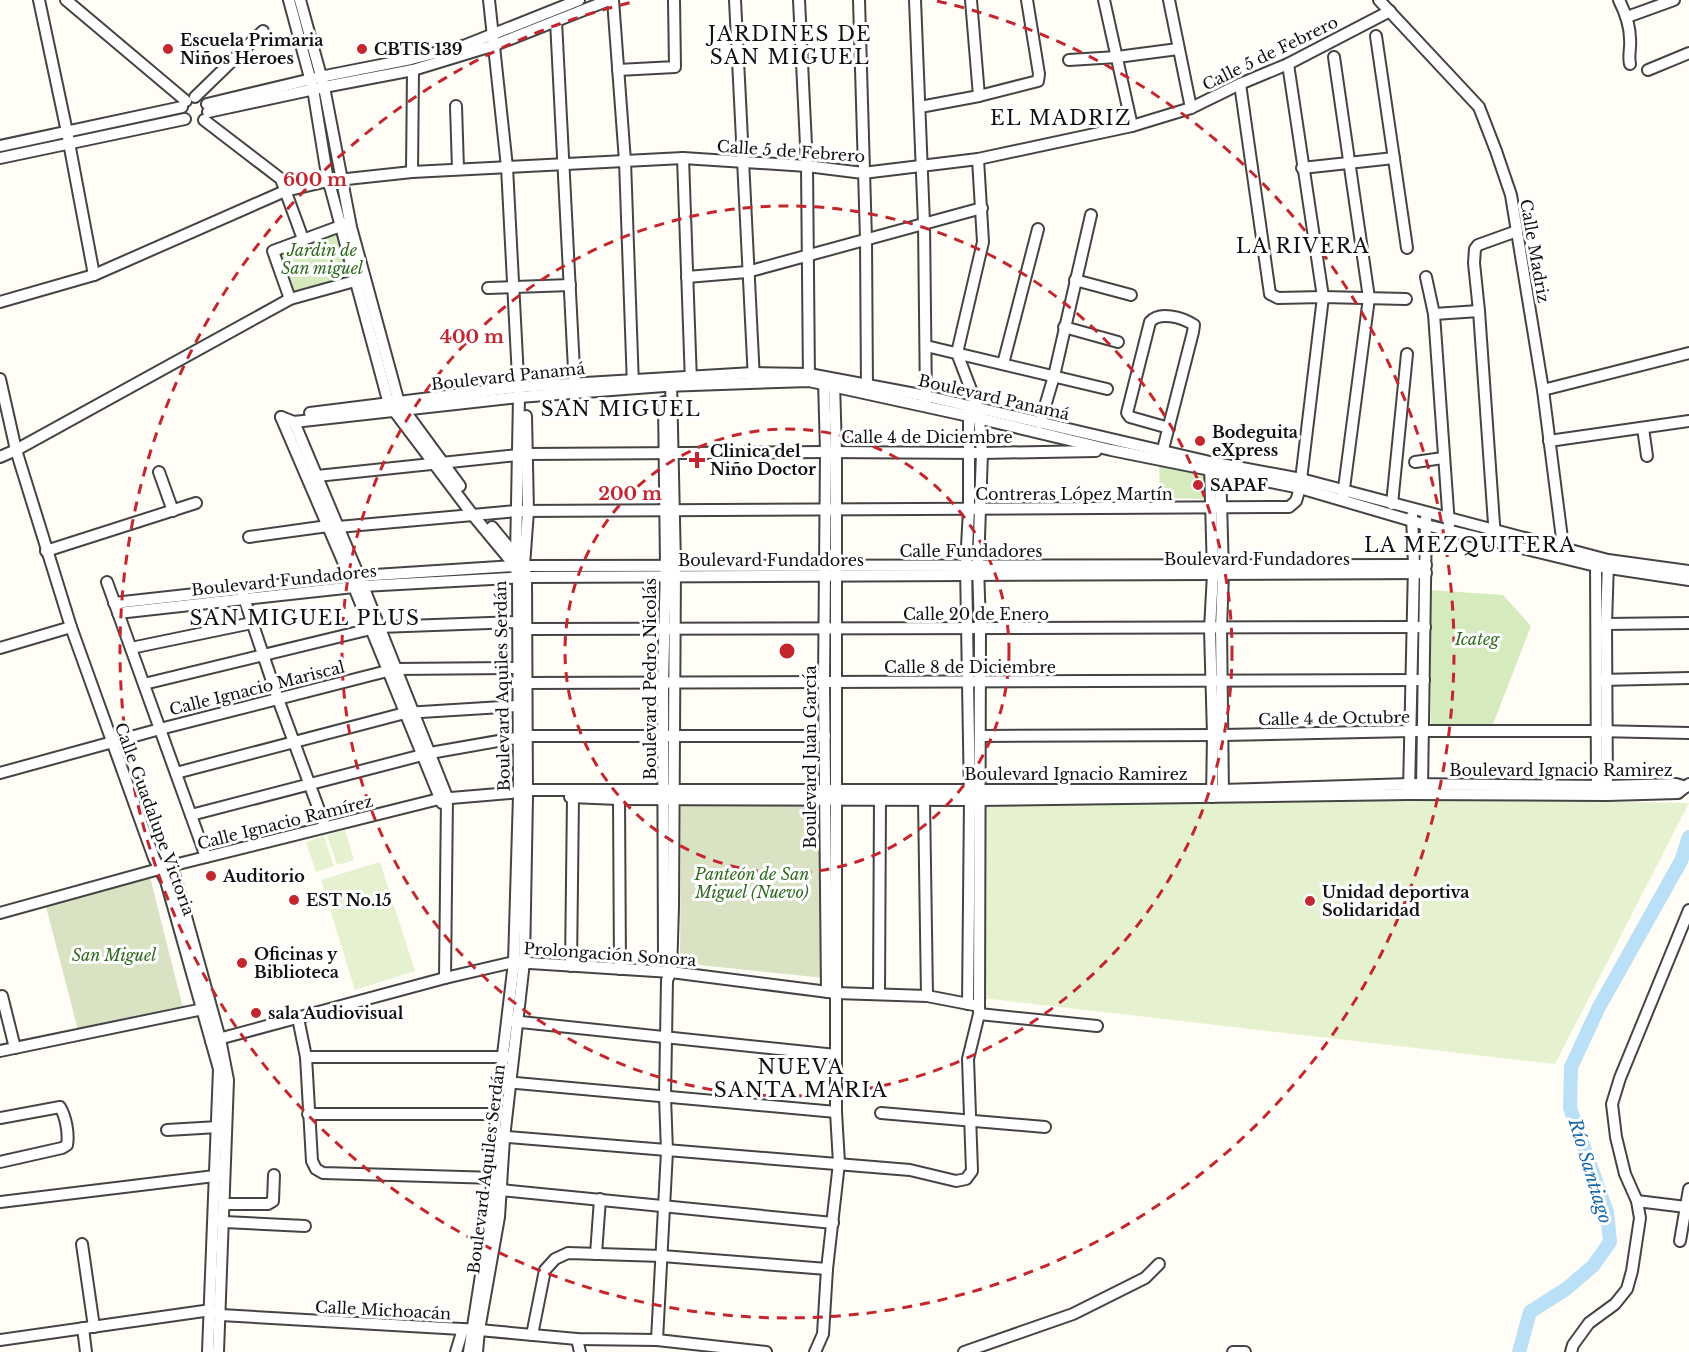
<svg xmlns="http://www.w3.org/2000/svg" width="1689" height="1352" viewBox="0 0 1689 1352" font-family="'Libre Baskerville',serif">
<rect width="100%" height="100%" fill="#fffdf5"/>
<g fill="#d5ebbd">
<polygon points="338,229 351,275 293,292 277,253"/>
<polygon points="1159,462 1205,472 1206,499 1160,498"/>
<polygon points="1430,590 1503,595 1531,626 1493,724 1431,725"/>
</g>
<g fill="#d9e3c4">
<polygon points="823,801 824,978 680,963 681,802"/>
<polygon points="149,873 183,1008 78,1030 45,903"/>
</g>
<g fill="#e6f2cf">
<polygon points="1422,798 1689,803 1555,1064 982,998 981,801"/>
<polygon points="345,830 354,860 337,865 327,835"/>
<polygon points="324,836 334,866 316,872 306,842"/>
<polygon points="380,862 415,971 355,990 321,880"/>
</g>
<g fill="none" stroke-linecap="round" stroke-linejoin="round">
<polyline stroke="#b9e0f7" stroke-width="14" points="1519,1352 1530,1312 1566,1289 1593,1266 1610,1242 1607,1212 1570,1108 1571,1067 1599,1007 1681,861 1689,837"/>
<defs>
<g id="minor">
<polyline points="39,0 67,132 94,275"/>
<polyline points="66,0 186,101"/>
<polyline points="289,0 313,89 327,175 389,404 472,514 515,566 518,577 519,796 514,962 496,1114 490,1217 469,1352"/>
<polyline points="300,0 324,87 351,227 399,403 460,486"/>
<polyline points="489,0 507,167 519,397 516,557"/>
<polyline points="613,0 625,161 633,386"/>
<polyline points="735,0 754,380"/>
<polyline points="799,0 807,166 809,380"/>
<polyline points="859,0 866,239 867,390"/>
<polyline points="915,0 924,223 926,401"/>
<polyline points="971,0 979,96"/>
<polyline points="1104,0 1132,126"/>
<polyline points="1169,0 1191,108"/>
<polyline points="1379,0 1479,107 1496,151 1511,195 1543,390 1564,554"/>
<path d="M 1619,0 C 1625,12 1630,25 1630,39 C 1631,48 1628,55 1630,64"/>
<polyline points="1627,17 1674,0"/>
<polyline points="556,21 575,389"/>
<polyline points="1376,36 1407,248"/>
<polyline points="1334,57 1369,298 1343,496"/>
<polyline points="1069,60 1117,57 1178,49"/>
<polyline points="618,70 675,67 674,0"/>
<polyline points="1648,70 1689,53"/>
<polyline points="1240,84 1270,294 1278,298 1323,297 1406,299"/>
<polyline points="195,97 263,31"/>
<polyline points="207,104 320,77 411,59 466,45 579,0"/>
<polyline points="456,106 458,169"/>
<polyline points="920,107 979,96 1038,81 1039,74 1027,0"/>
<polyline points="208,112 324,87 413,70 495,45 609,0"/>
<polyline points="204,120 281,179 303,239"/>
<polyline points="0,146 182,107"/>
<polyline points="0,158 185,119"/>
<polyline points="683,158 691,382"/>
<polyline points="1302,168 1394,158"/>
<polyline points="412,172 413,70"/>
<polyline points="687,277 747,272 982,208"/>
<polyline points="1426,277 1434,314 1449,525"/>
<polyline points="1075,280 1131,295"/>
<polyline points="488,288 570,285"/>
<polyline points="290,299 273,251 346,224"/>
<polyline points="0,302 94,275 285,191 328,181 412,172 683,158 807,166 863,173 978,159 1132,126 1191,108 1240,84 1288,64 1390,11"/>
<polyline points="1434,314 1479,311"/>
<polyline points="1064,327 1118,342"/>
<polyline points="926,346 1107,389"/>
<polyline points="1003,364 1038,229"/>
<polyline points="0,379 16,450 71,627 154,858 166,881 219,1069 208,1352"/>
<polyline points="824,380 826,452 824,682 827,992"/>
<polyline points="1543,390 1689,353"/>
<polyline points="664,402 666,566 663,683 664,957"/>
<polyline points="310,413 518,387 753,373 809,374 926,396 1210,462 1301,479 1608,560 1689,571"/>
<polyline points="281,417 294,422 519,397 664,386 809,381 969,416 1111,450 1300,488 1426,525 1596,566 1689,580"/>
<polyline points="281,417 354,587 442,803"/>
<polyline points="294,422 363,586 447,797 445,978"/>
<polyline points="1040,423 1054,376 1091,215"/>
<polyline points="1643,428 1647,456"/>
<polyline points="1549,441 1689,421"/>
<polyline points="0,457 16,450 290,299 362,279"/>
<path d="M 1161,457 L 1193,332 L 1194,325 C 1182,317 1159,311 1150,322 L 1127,413 L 1130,417 L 1169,428"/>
<polyline points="1415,462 1443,458"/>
<polyline points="1210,465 1213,574 1210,629 1213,735 1212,797"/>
<polyline points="1220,465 1223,574 1221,628 1223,794"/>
<polyline points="159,472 173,511"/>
<polyline points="317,476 527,454 826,452 982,453 1096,451"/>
<polyline points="1392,504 1407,354"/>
<polyline points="338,527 517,511 1289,507 1296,501 1300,488 1323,297 1288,64"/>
<polyline points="249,537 328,526"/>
<polyline points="1495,538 1479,311 1474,263 1475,249 1478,245 1517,231"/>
<polyline points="46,551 196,503"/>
<polyline points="1596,561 1597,791"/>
<polyline points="524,566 528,511 526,416"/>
<polyline points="107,582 206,857"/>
<polyline points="243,595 278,699 325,826"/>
<polyline points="114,603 359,576 515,566 1426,565"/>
<polyline points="118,613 363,586 526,577 1426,573"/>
<polyline points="1606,624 1689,623"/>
<polyline points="528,629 1425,627"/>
<polyline points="0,648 71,627"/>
<polyline points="131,648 252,623"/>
<polyline points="1600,680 1689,678"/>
<polyline points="521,683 1424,680"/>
<polyline points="144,684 379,627 518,622"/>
<polyline points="980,736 1223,735 1411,731 1597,731 1689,733"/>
<polyline points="0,773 160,729 395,669 523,668"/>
<polyline points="176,773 405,713 517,706"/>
<polyline points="1422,790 1426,518"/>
<polyline points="1409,791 1414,565 1412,516"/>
<polyline points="1607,792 1606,624 1608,562"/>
<polyline points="570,797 619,799 979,800 1409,794 1607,795 1678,793 1689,784"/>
<polyline points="619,799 620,969"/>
<polyline points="924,800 927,996"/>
<polyline points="191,815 430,753 527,736 825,736"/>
<polyline points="170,866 175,877 220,1039 228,1080 218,1352"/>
<polyline points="0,913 170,866 439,799 510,793 527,790 1222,790 1409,784 1607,786 1676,784 1686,787"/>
<polyline points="571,966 573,797"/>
<polyline points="879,993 880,799"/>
<polyline points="2,996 15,1048"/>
<polyline points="968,1004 970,799 966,565 969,510 969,411"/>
<polyline points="979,1014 1097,1026"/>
<polyline points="298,1018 306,1057 312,1161 316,1169 323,1173 497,1178"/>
<polyline points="511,1021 836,1055"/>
<polyline points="211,1041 445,978 514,962 671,972 836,993 927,996 979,1006"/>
<polyline points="0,1051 208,1008"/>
<polyline points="306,1057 507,1057"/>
<polyline points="505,1082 836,1112"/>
<polyline points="881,1113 1045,1127"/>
<polyline points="308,1114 502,1114"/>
<path d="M 0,1118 L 60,1107 C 66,1117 69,1134 67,1145 L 62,1148 L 0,1162"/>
<polyline points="167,1130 218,1127"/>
<polyline points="495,1136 910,1170 956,1181 966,1179 972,1171 968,1059 979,1014 980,629 978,565 982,453 979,419 978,408 957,353 983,242 978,159"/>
<polyline points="501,1190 833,1223"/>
<polyline points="1637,1201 1686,1207"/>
<polyline points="0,1202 223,1175"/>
<polyline points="224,1204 268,1204 273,1201 274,1175"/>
<polyline points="224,1222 305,1226"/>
<polyline points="1680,1241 1689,1189"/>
<polyline points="82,1244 94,1327"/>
<polyline points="596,1254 600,1199"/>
<polyline points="83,1328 86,1352"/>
<polyline points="532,1335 545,1270 555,1259 568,1253 662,1256 827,1269"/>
<polyline points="577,1339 580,1352"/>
<polyline points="0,1340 211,1310 221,1315 479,1330 577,1339 657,1340 766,1352"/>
<polyline points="657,1340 667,1151 665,1097 667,980 671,972 673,907 675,566 671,381"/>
<polyline points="456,1352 463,1329"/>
<polyline points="477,1352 479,1330 499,1217 504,1138 524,962 527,796 526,577 524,566 492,527"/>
<polyline points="815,1352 823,1334 827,1269 839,1163 836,1112 836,452 834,382"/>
<polyline points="964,1352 1073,1314 1145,1278 1159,1264"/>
<polyline points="1233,1352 1245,1352"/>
<polyline points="1571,1352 1573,1345 1589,1323 1615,1304 1627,1289 1632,1271 1640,1218 1637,1201 1625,1174 1616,1137 1612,1104 1620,1078 1689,910"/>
</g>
</defs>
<use href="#minor" stroke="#444" stroke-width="14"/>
<use href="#minor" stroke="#fff" stroke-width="10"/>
</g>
<g fill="none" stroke="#c4262e" stroke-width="3" stroke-dasharray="10 8">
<circle cx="787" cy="651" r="222"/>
<circle cx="787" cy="651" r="445"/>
<path d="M937 1A667 667 0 1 1 637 1"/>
</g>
<g fill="#c4262e" stroke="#fff" stroke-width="2">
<circle cx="168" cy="49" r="6"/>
<circle cx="362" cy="49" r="6"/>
<circle cx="1200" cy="441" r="6"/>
<path d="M694 451h6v6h6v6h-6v6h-6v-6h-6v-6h6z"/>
<circle cx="1198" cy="485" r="6"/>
<circle cx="211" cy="876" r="6"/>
<circle cx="294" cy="900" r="6"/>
<circle cx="1310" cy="901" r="6"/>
<circle cx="242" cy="963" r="6"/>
<circle cx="256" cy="1013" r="6"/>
</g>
<g text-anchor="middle" stroke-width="6" stroke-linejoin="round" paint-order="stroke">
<g font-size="16" font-weight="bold" fill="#111" stroke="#fff" text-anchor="start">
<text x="180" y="46">Escuela Primaria<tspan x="180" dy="18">Niños Heroes</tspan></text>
<text x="374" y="55">CBTIS 139</text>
<text x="1212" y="438">Bodeguita<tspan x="1212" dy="18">eXpress</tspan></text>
<text x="710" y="457">Clinica del<tspan x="710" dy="18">Niño Doctor</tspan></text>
<text x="1210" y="491">SAPAF</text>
<text x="223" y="882">Auditorio</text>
<text x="1322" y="898">Unidad deportiva<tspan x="1322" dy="18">Solidaridad</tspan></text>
<text x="306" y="906">EST No.15</text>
<text x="254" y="960">Oficinas y<tspan x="254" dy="18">Biblioteca</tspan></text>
<text x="268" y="1019">sala Audiovisual</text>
</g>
<g font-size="16" fill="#111" stroke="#fff">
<text transform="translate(1270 53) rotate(-26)" y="6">Calle 5 de Febrero</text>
<text transform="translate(791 151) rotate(4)" y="6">Calle 5 de Febrero</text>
<text transform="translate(1535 251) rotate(80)" y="6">Calle Madriz</text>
<text transform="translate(508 376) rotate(-6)" y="6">Boulevard Panamá</text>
<text transform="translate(994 397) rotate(13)" y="6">Boulevard Panamá</text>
<text x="927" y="443">Calle 4 de Diciembre</text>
<text x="1074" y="500">Contreras López Martín</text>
<text x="971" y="557">Calle Fundadores</text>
<text x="1257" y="565">Boulevard Fundadores</text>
<text x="771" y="566">Boulevard Fundadores</text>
<text transform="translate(284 580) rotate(-6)" y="6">Boulevard Fundadores</text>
<text x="976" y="620">Calle 20 de Enero</text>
<text x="970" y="673">Calle 8 de Diciembre</text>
<text transform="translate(650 679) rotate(-90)" y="6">Boulevard Pedro Nicolás</text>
<text transform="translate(502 686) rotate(-91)" y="6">Boulevard Aquiles Serdán</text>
<text transform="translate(257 688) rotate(-14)" y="6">Calle Ignacio Mariscal</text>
<text transform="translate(1334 718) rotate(-1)" y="6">Calle 4 de Octubre</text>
<text transform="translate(810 757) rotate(-90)" y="6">Boulevard Juan García</text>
<text x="1561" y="776">Boulevard Ignacio Ramirez</text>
<text x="1076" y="780">Boulevard Ignacio Ramirez</text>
<text transform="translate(155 819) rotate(70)" y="6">Calle Guadalupe Victoria</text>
<text transform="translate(285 822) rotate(-14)" y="6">Calle Ignacio Ramírez</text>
<text transform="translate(610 954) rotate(4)" y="6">Prolongación Sonora</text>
<text transform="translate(486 1169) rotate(-83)" y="6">Boulevard Aquiles Serdán</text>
<text transform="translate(383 1310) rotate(3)" y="6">Calle Michoacán</text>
</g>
<g font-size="16" font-style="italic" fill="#2f6b1f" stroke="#fff">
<text x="322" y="256">Jardin de<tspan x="322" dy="18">San miguel</tspan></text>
<text x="1477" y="645">Icateg</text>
<text x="752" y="880">Panteón de San<tspan x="752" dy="18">Miguel (Nuevo)</tspan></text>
<text x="114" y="961">San Miguel</text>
</g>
<g font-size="18" font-style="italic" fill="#1768a6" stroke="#fff">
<text transform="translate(1590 1171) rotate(73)" y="6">Río Santiago</text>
</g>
<g font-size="20" letter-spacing="1.5" fill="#111" stroke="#fff">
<text x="790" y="41">JARDINES DE<tspan x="790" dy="23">SAN MIGUEL</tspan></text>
<text x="1061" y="125">EL MADRIZ</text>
<text x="1303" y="253">LA RIVERA</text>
<text x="621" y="416">SAN MIGUEL</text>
<text x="1470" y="552">LA MEZQUITERA</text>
<text x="305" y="625">SAN MIGUEL PLUS</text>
<text x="801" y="1074">NUEVA<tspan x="801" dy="23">SANTA MARIA</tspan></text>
</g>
</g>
<circle cx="787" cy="651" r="9" fill="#c4262e" stroke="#fff" stroke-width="3"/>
<g font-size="18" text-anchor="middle" font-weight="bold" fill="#c4262e" stroke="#fff" stroke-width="6" stroke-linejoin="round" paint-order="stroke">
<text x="315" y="186">600 m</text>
<text x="472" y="343">400 m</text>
<text x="630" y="500">200 m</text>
</g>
</svg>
